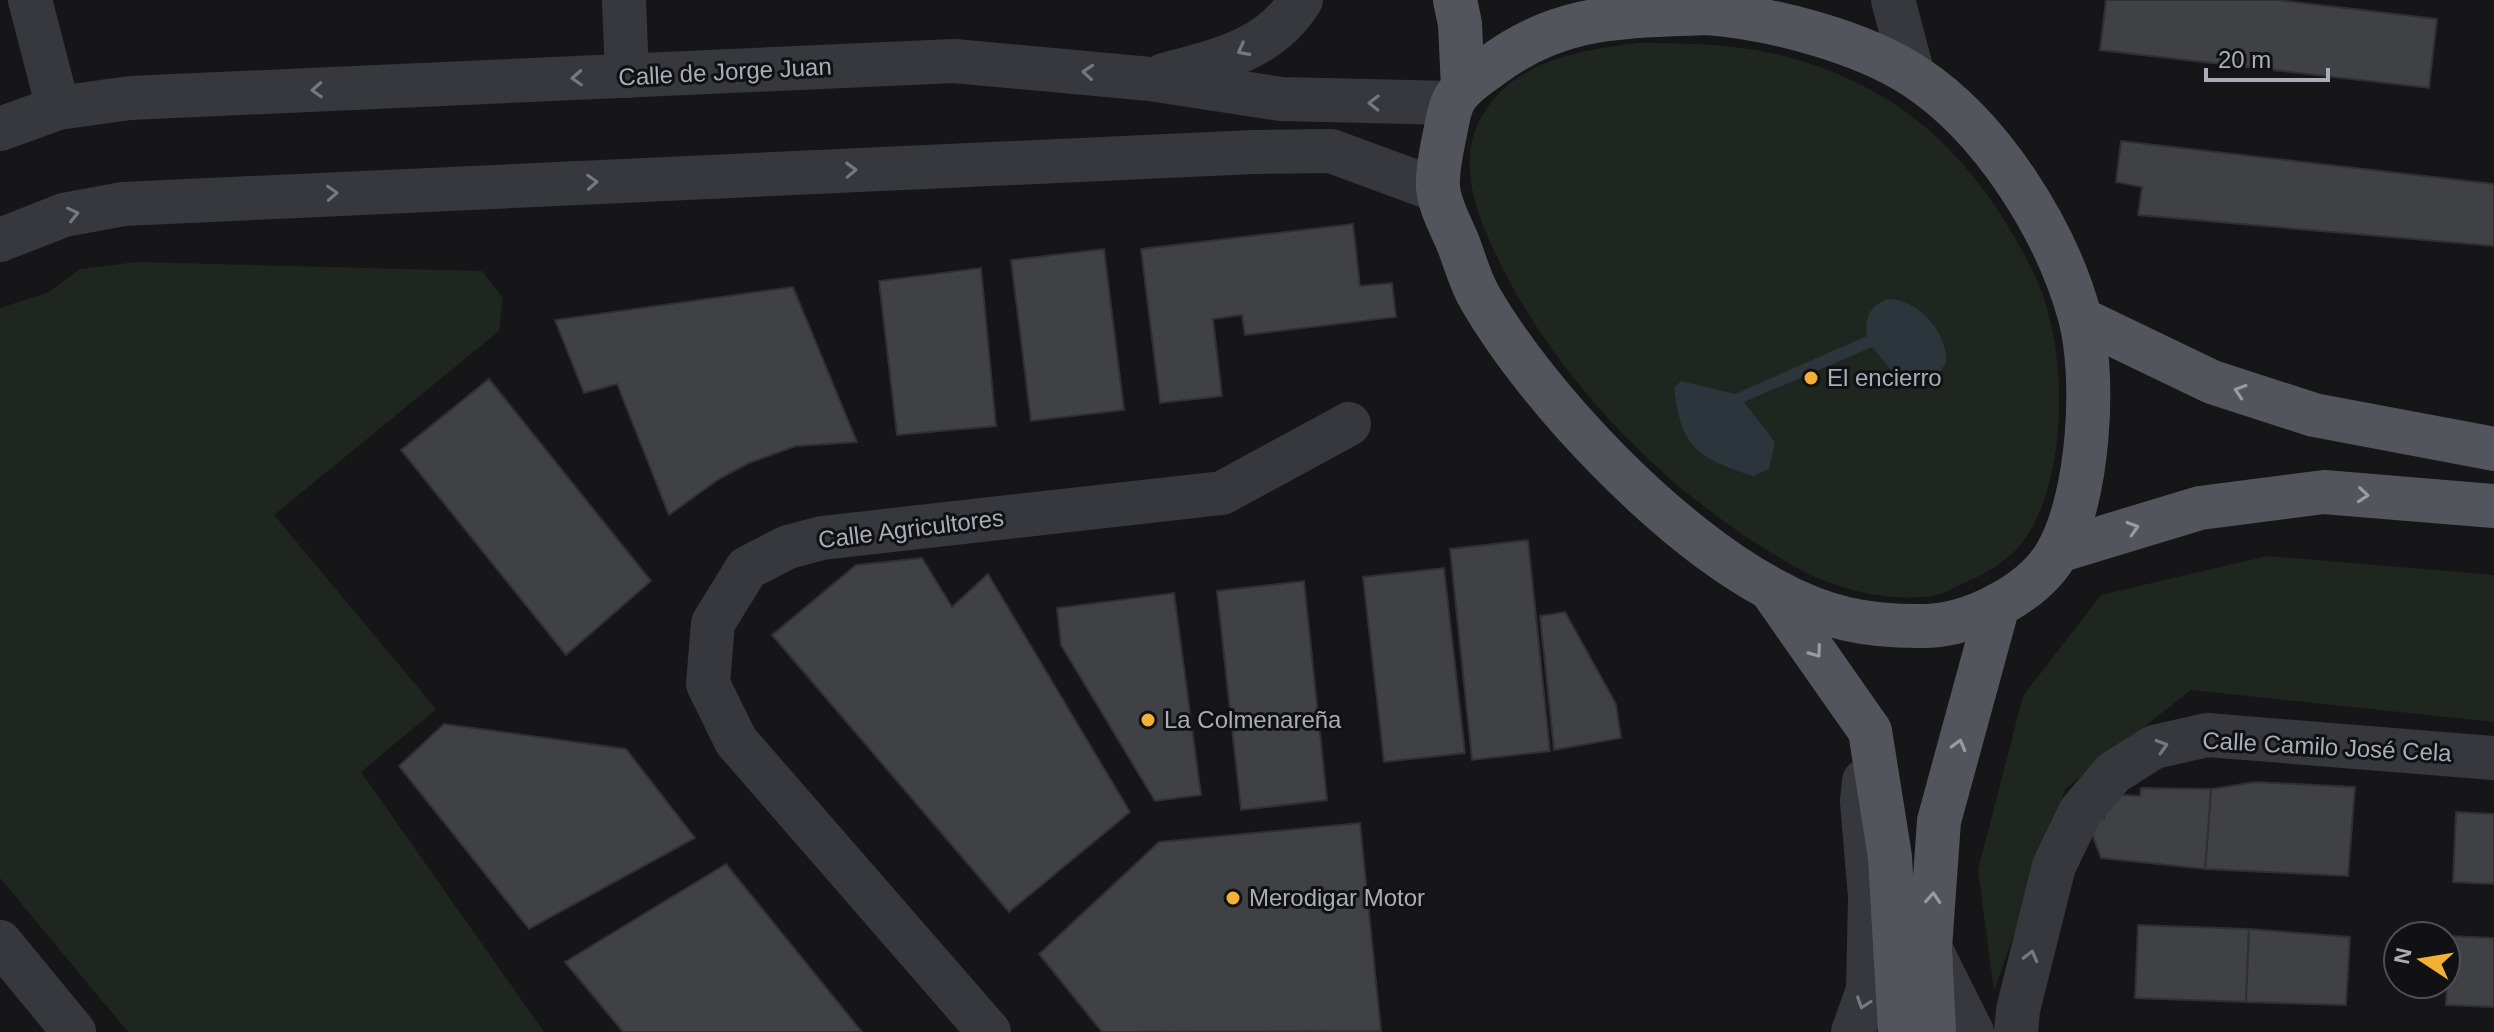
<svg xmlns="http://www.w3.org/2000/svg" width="2494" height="1032" viewBox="0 0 2494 1032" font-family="Arial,sans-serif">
<rect width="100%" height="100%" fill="#161618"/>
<g fill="#1e261f">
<path d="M 1638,43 C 1732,43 1796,48 1880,95 C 1948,133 2002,206 2035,276 C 2068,345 2069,471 2027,536 C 2012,559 1988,573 1964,583 C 1953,588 1942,595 1931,596 C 1889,602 1839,590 1801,570 C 1672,500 1551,378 1491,244 C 1473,203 1458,158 1482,116 C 1514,60 1581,50 1638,43 Z"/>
<polygon points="136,262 482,271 503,298 499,331 274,515 436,709 361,772 544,1032 128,1032 0,878 0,308 49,292 80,269"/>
<polygon points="2267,556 2494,575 2494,722 2191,690 2065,789 1994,991 1978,870 2023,696 2101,595"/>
</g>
<path fill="#2c353c" d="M 1887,299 C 1917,298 1949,333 1946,363 L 1933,381 C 1901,392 1891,368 1872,347 L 1744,402 L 1775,442 L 1769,469 L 1753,476 C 1698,458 1681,448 1674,388 L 1681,381 L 1735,394 L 1867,336 C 1864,317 1870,307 1887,299 Z"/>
<g fill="#404145" stroke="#303034" stroke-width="2">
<polygon points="2106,0 2277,0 2437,19 2429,88 2100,50"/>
<polygon points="2121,141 2494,184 2494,246 2138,215 2142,187 2116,182"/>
<polygon points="1353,224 1360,286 1392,283 1396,317 1245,335 1242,315 1213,319 1222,396 1160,403 1141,249"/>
<polygon points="1104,249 1124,410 1031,421 1011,260"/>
<polygon points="981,268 996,426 897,435 879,281"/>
<polygon points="793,287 857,442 796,446 749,463 719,479 669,515 617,384 584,393 555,320"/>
<polygon points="489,379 651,581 566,655 401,450"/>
<polygon points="1528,540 1550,751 1472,760 1450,549"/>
<polygon points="922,558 952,607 988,574 1130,812 1009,912 772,635 856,565"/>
<polygon points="1444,568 1465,753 1384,762 1363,577"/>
<polygon points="1304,581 1327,800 1241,810 1217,591"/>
<polygon points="1174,593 1201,795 1155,801 1061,645 1057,608"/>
<polygon points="1565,612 1616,704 1621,738 1554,750 1540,616"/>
<polygon points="444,724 626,749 695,838 529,929 399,766"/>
<polygon points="2255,782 2355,787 2348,876 2205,869 2211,789"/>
<polygon points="2141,788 2211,789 2205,869 2101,858 2086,818 2104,819 2105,794 2140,796"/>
<polygon points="2456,812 2494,814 2494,884 2453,882"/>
<polygon points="1360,823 1381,1031 1102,1032 1039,954 1159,842"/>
<polygon points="726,864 862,1032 623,1032 565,962"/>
<polygon points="2138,925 2249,929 2246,1002 2135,998"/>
<polygon points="2249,929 2350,937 2346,1005 2246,1002"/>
<polygon points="2449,936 2494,938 2494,1007 2446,1005"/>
</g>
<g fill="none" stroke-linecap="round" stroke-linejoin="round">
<g stroke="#37383d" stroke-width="44">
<polyline points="30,0 58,108"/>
<polyline points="624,0 627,76"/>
<polyline points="1893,0 1913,75"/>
<path d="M 1164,75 C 1218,60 1269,51 1301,0"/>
<polyline points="0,129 58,108 130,98 954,61 1150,79 1281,99 1452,103"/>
<polyline points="0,240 64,215 123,204 1253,152 1331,151 1437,190"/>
<polyline points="0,942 74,1032"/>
<polyline points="1930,948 1972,1032"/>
<polyline points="989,1032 736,741 708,684 713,623 747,568 788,547 822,538 1222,493 1349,424"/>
<polyline points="1853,1032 1868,990 1870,897 1862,802 1864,781"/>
<polyline points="2016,1032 2018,1010 2054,866 2080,812 2113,773 2154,747 2207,735 2494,758"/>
</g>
<g stroke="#53555c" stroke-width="44">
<polyline points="1455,0 1460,24 1463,88"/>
<path d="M 1707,13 C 1771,18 1860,41 1914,76 C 1991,126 2056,229 2080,317 C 2096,378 2089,494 2058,551 C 2035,593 1972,625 1925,626 C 1867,627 1824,618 1773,590 C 1669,535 1539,400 1480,298 C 1470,281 1465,261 1458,243 C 1451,226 1439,205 1438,187 C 1437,172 1441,153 1444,138 C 1447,126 1448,111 1454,100 C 1462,85 1478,76 1490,67 C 1561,13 1623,17 1707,13 Z"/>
<polyline points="2081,319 2212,382 2314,415 2494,449"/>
<polyline points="2058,551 2200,508 2324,492 2494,506"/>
<polyline points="1772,591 1870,731 1890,857 1900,1032"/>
<polyline points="1934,1032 1930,948 1939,821 1998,605"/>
</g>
</g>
<defs><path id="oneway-chevron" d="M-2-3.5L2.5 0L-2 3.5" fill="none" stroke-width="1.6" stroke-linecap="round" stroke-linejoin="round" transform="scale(2)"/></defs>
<g stroke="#757881">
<use href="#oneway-chevron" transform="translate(1243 50) rotate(152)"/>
<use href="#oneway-chevron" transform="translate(1088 72) rotate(-175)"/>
<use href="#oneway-chevron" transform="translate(577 78) rotate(177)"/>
<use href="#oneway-chevron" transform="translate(317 90) rotate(177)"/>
<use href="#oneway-chevron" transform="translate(1374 103) rotate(-179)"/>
<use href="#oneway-chevron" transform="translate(851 170) rotate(-2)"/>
<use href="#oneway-chevron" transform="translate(592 182) rotate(-3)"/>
<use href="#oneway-chevron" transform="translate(332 193) rotate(-3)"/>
<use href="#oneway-chevron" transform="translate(73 214) rotate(-13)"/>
<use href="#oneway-chevron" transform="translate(2162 746) rotate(-17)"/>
<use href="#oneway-chevron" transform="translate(2031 956) rotate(-76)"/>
<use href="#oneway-chevron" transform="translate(1863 1003) rotate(109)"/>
</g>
<g stroke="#979ba6">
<use href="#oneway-chevron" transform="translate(2240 391) rotate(-162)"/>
<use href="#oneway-chevron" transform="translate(2363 495) rotate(5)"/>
<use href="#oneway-chevron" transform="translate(2133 528) rotate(-17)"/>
<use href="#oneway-chevron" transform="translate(1816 652) rotate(54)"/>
<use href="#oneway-chevron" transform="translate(1959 745) rotate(-75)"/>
<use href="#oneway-chevron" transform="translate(1933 898) rotate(-86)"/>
</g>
<g fill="#f2b134" stroke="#111113" stroke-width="3">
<circle cx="1811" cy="378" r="8"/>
<circle cx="1148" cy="720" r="8"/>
<circle cx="1233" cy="898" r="8"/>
</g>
<g text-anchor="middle" stroke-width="6" stroke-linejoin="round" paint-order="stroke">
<g font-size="24" fill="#a8adb8" stroke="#111113">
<text transform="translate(725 72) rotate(-3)" y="8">Calle de Jorge Juan</text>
<text transform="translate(911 529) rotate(-7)" y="8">Calle Agricultores</text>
<text transform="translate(2327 747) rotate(3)" y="8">Calle Camilo José Cela</text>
</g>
<g font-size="24" fill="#a8adb8" stroke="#111113" text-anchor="start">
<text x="1827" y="386">El encierro</text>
<text x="1164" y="728">La Colmenareña</text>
<text x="1249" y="906">Merodigar Motor</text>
</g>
</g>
<g transform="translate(2422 960) rotate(282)"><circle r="38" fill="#111113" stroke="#4d4f55" stroke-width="2"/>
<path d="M0-6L14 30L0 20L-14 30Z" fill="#f2b134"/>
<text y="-12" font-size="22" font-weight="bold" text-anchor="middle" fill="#a8adb8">N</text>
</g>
<path d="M2206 68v12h122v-12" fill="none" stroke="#a8adb8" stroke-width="4"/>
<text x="2218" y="68" font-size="24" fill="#a8adb8" stroke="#111113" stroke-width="6" paint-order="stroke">20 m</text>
</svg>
